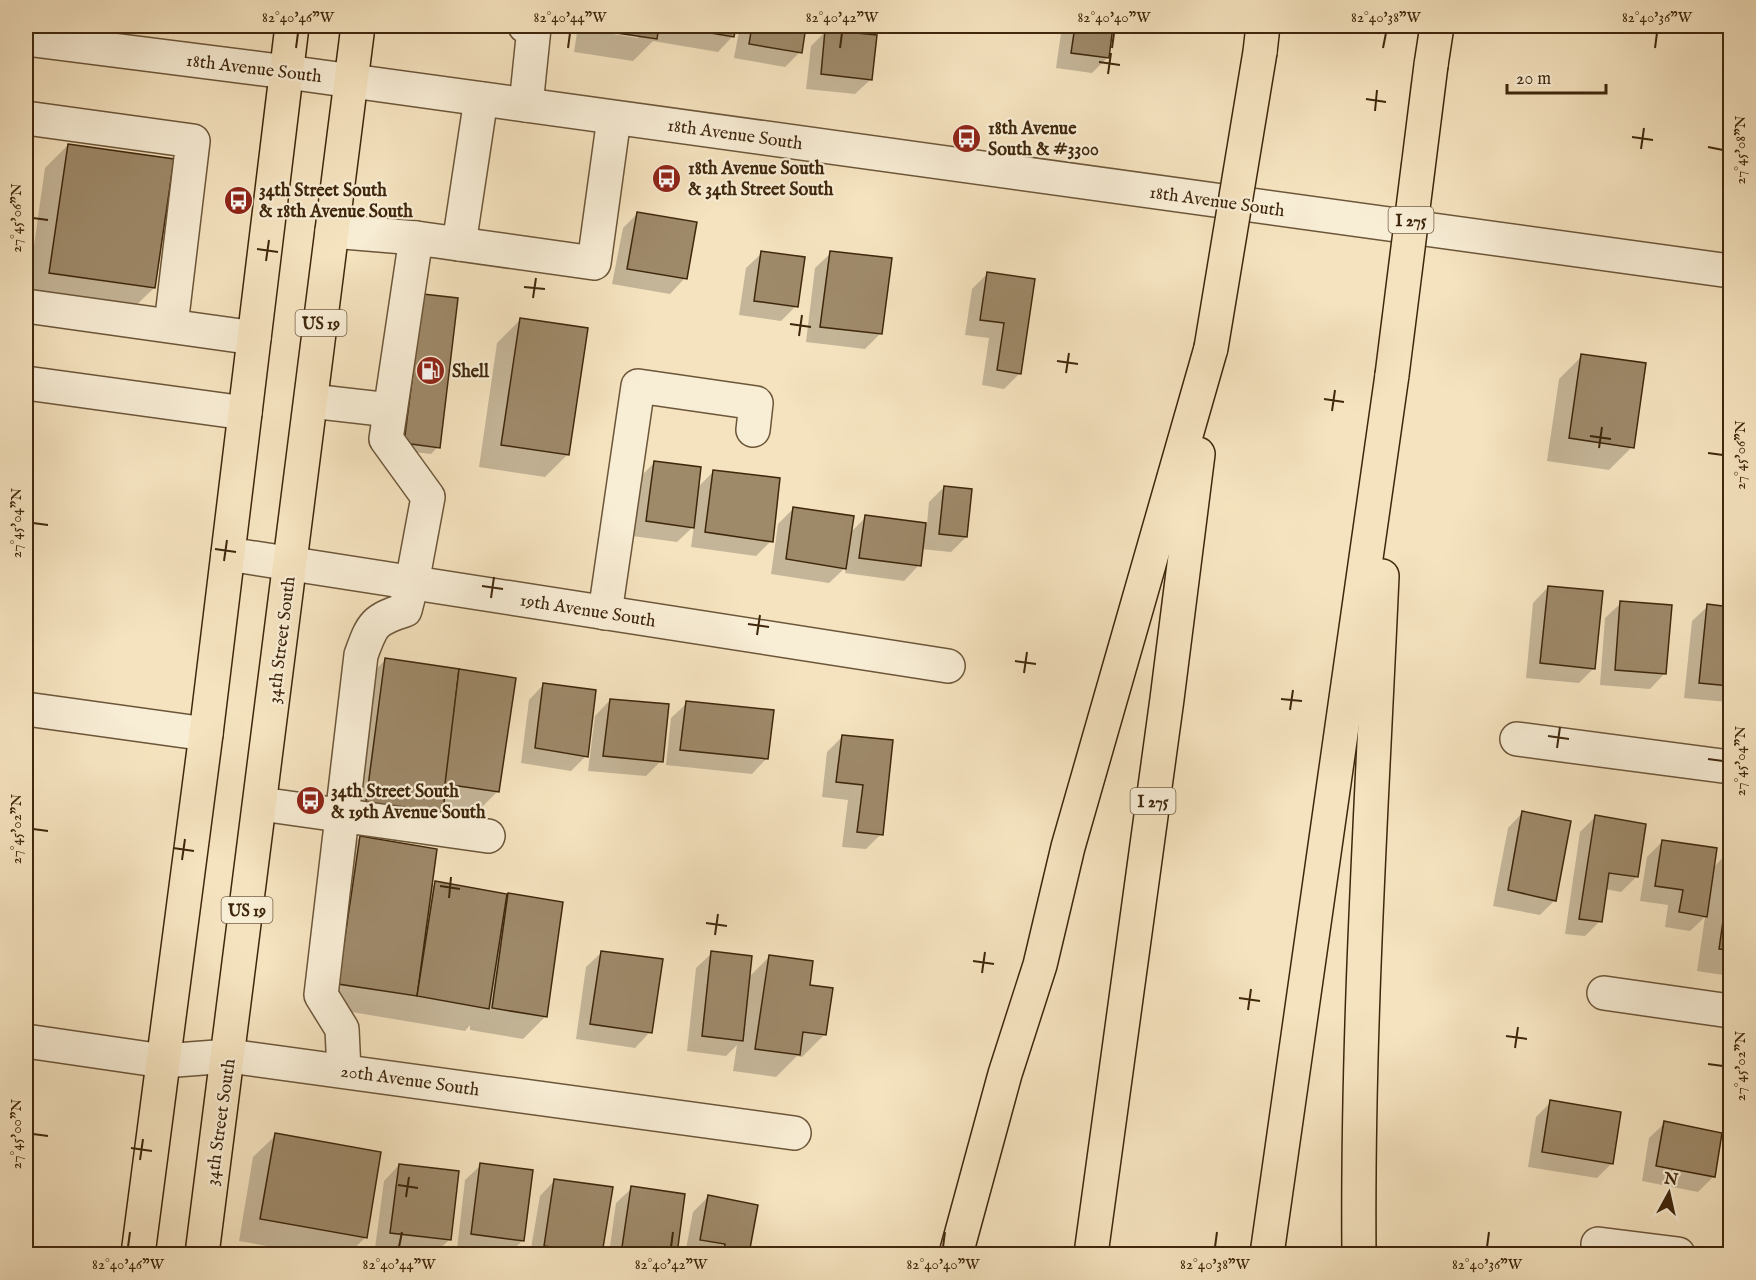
<svg xmlns="http://www.w3.org/2000/svg" width="1756" height="1280" viewBox="0 0 1756 1280" font-family="'IM FELL English',serif">
<rect width="100%" height="100%" fill="#f5e3bf"/>
<filter id="stains"><feTurbulence type="fractalNoise" baseFrequency=".00333" numOctaves="4"/><feColorMatrix values="0 0 0 0 .2 0 0 0 0 .09 0 0 0 0 .02 0 0 0 .5 -.17"/></filter>
<radialGradient id="worn" r=".72"><stop offset=".6" stop-color="#630" stop-opacity="0"/><stop offset="1" stop-color="#630" stop-opacity=".3"/></radialGradient>
<g fill="#0003" fill-rule="evenodd">
<path d="M 578,26 L 735,26 L 733,36 L 718,52 L 653,41 L 633,61 L 574,52 ZM 589,27 L 638,35 L 638,38 L 588,30 Z"/>
<polygon points="740,26 805,26 800,52 785,67 734,58"/>
<polygon points="1069,26 1111,26 1107,58 1092,73 1056,68 1061,33"/>
<polygon points="826,31 871,79 855,94 806,89 811,46"/>
<polygon points="68,145 154,288 131,310 27,295 45,168"/>
<polygon points="638,213 685,278 670,294 612,284 623,228"/>
<polygon points="762,253 796,306 781,321 739,315 746,268"/>
<polygon points="831,253 881,333 865,349 806,342 815,268"/>
<polygon points="988,273 1033,280 1019,374 1004,389 982,385 989,338 965,335 972,289"/>
<polygon points="416,303 438,447 431,454 397,450"/>
<polygon points="520,320 568,454 545,477 479,467 497,343"/>
<polygon points="1582,356 1632,447 1609,470 1547,461 1559,379"/>
<polygon points="655,462 697,488 714,471 771,541 756,556 691,547 694,526 677,542 632,536 639,478"/>
<polygon points="944,487 966,537 951,552 921,549 919,565 904,581 845,573 846,567 829,583 771,574 778,524 794,508 850,533 866,517 927,524 929,502"/>
<polygon points="1548,587 1594,668 1579,683 1526,678 1533,603"/>
<polygon points="1621,603 1665,673 1650,689 1600,685 1605,618"/>
<polygon points="1708,606 1730,608 1730,699 1728,702 1684,698 1692,621"/>
<polygon points="385,660 498,791 475,814 442,809 343,831 363,683"/>
<polygon points="544,684 586,756 571,771 521,763 529,700"/>
<polygon points="610,700 661,761 646,776 588,771 595,716"/>
<polygon points="687,703 767,758 752,774 666,765 671,718"/>
<polygon points="842,737 891,742 881,834 866,849 842,847 848,800 822,797 827,752"/>
<polygon points="1523,812 1555,900 1540,915 1493,906 1508,828"/>
<polygon points="1595,817 1636,877 1621,892 1605,889 1600,921 1585,936 1565,934 1580,832"/>
<polygon points="360,837 430,888 436,883 562,903 546,1016 523,1039 470,1030 470,1025 465,1031 316,1006 338,860"/>
<polygon points="1662,842 1713,868 1730,850 1730,976 1697,971 1705,917 1690,931 1665,927 1668,905 1640,901 1647,857"/>
<polygon points="602,952 650,1032 635,1048 576,1039 586,967"/>
<polygon points="712,953 749,977 769,957 825,1034 802,1057 797,1056 776,1077 733,1071 737,1045 726,1056 687,1051 696,968"/>
<polygon points="1551,1102 1612,1163 1597,1178 1528,1167 1536,1117"/>
<polygon points="1665,1123 1721,1134 1713,1177 1698,1192 1642,1181 1649,1138"/>
<polygon points="276,1135 366,1237 348,1254 312,1254 239,1241 253,1157"/>
<polygon points="399,1165 449,1240 434,1254 375,1248 384,1181"/>
<polygon points="481,1165 523,1240 509,1254 457,1249 465,1180"/>
<polygon points="555,1180 601,1253 600,1254 530,1254 540,1196"/>
<polygon points="632,1188 684,1195 675,1254 609,1254 616,1203"/>
<polygon points="708,1197 756,1206 747,1254 685,1254 693,1212"/>
</g>
<g fill="#9e8969" stroke="#3f270c" stroke-width="1.5">
<polygon points="596,26 659,26 657,39 596,30"/>
<polygon points="669,26 736,26 734,37"/>
<polygon points="752,26 806,26 802,53 749,44"/>
<polygon points="1075,26 1113,26 1109,58 1071,53"/>
<polygon points="825,30 877,35 872,80 821,74"/>
<polygon points="68,144 174,159 155,288 49,273"/>
<polygon points="637,212 697,222 687,279 627,269"/>
<polygon points="761,251 805,257 798,307 754,301"/>
<polygon points="830,251 892,258 882,334 820,327"/>
<polygon points="987,272 1035,279 1021,374 997,370 1004,323 980,320"/>
<polygon points="423,294 458,298 440,448 404,443"/>
<polygon points="520,318 588,328 569,455 501,445"/>
<polygon points="1581,354 1646,363 1634,448 1569,438"/>
<polygon points="654,461 701,467 694,528 646,521"/>
<polygon points="713,470 780,478 773,542 705,532"/>
<polygon points="944,486 972,489 967,537 939,534"/>
<polygon points="793,507 854,516 846,569 786,559"/>
<polygon points="865,515 926,523 921,566 859,558"/>
<polygon points="1548,586 1603,591 1595,669 1540,663"/>
<polygon points="1620,601 1672,605 1666,674 1615,670"/>
<polygon points="1707,604 1730,607 1730,686 1699,683"/>
<polygon points="385,658 459,669 442,820 365,809"/>
<polygon points="459,669 516,678 499,792 445,784"/>
<polygon points="543,683 596,690 588,757 535,748"/>
<polygon points="610,699 669,704 663,762 603,756"/>
<polygon points="686,701 774,710 768,759 680,750"/>
<polygon points="842,735 893,740 883,835 857,832 863,785 836,782"/>
<polygon points="1522,811 1571,821 1556,901 1508,890"/>
<polygon points="1595,815 1646,824 1638,877 1609,873 1602,922 1579,919"/>
<polygon points="360,836 437,849 417,996 338,984"/>
<polygon points="1662,840 1717,848 1707,917 1679,912 1683,890 1655,886"/>
<polygon points="1730,872 1730,950 1719,949"/>
<polygon points="435,881 507,894 489,1009 417,996"/>
<polygon points="508,893 563,902 547,1017 492,1008"/>
<polygon points="601,951 663,959 652,1033 590,1024"/>
<polygon points="711,951 752,956 743,1041 702,1036"/>
<polygon points="769,955 813,961 810,985 833,988 826,1035 803,1032 800,1055 755,1049"/>
<polygon points="1550,1100 1621,1112 1613,1164 1542,1152"/>
<polygon points="1664,1121 1722,1133 1715,1177 1656,1166"/>
<polygon points="275,1133 381,1152 367,1238 260,1219"/>
<polygon points="480,1163 533,1170 524,1241 471,1234"/>
<polygon points="399,1164 459,1171 451,1240 390,1233"/>
<polygon points="554,1179 613,1187 602,1254 544,1246"/>
<polygon points="631,1186 685,1194 677,1254 621,1254"/>
<polygon points="708,1195 758,1205 749,1254 723,1254 725,1244 700,1240"/>
</g>
<g fill="none" stroke-linecap="round" stroke-linejoin="round">
<defs>
<g id="minor">
<polyline points="525,26 534,28 526,105"/>
<polyline points="26,39 287,72 1730,271"/>
<polyline points="26,118 193,141 171,325"/>
<polyline points="332,231 416,238"/>
<polyline points="459,244 481,99"/>
<polyline points="26,306 254,338"/>
<polyline points="26,383 245,413"/>
<polyline points="311,401 390,410"/>
<polyline points="228,554 948,666"/>
<polyline points="605,613 638,386 756,403 753,430"/>
<polyline points="26,709 206,734"/>
<polyline points="1517,739 1730,767"/>
<polyline points="261,804 488,836"/>
<polyline points="1604,993 1730,1011"/>
<polyline points="26,1041 163,1061 229,1056 794,1133"/>
<path d="M 344,1071 L 342,1029 L 321,995 L 361,655 C 372,625 373,620 405,610 L 412,583 L 428,497 L 386,439 L 416,238 L 594,263 L 614,118"/>
<polyline points="1598,1244 1678,1254"/>
</g>
<g id="highway">
<polyline points="1260,52 1263,26"/>
<polyline points="1431,65 1437,26"/>
<polyline points="138,1254 206,734 292,26"/>
<polyline points="202,1254 358,26"/>
<polyline points="956,1254 1005,1074 1040,965 1068,847 1211,348"/>
<polyline points="1091,1254 1167,699 1198,454"/>
<polyline points="1267,1254 1392,375"/>
<path d="M 1359,1254 C 1357,1028 1372,802 1382,576"/>
</g>
</defs>
<use href="#minor" stroke="#6c5639" stroke-width="36"/>
<use href="#highway" stroke="#3f270c" stroke-width="36"/>
<use href="#minor" stroke="#f8edd5" stroke-width="33"/>
<use href="#highway" stroke="#f5e3bf" stroke-width="33"/>
<defs>
<g id="highway-bridge">
<polyline points="1211,348 1260,52"/>
<polyline points="1392,375 1431,65"/>
</g>
</defs>
<use href="#highway-bridge" stroke="#3f270c" stroke-width="36" stroke-linecap="butt"/>
<use href="#highway-bridge" stroke="#f5e3bf" stroke-width="33"/>
</g>
<path fill="none" stroke="#3f270c" stroke-width="2" d="M 296,48 L 298,33M 568,48 L 570,33M 840,48 L 842,33M 1112,48 L 1114,33M 1383,48 L 1386,33M 1655,48 L 1657,33M 1099,62 L 1120,65M 1108,74 L 1111,53M 1366,99 L 1386,102M 1375,111 L 1377,90M 1632,137 L 1653,140M 1708,147 L 1723,150M 1641,149 L 1644,128M 33,218 L 48,220M 257,249 L 278,252M 266,261 L 269,240M 524,287 L 545,289M 533,298 L 536,278M 790,324 L 811,327M 799,336 L 802,315M 1057,361 L 1078,364M 1066,373 L 1069,353M 1324,399 L 1344,402M 1332,411 L 1335,390M 1590,436 L 1611,439M 1599,448 L 1602,427M 1708,453 L 1723,455M 33,523 L 48,525M 215,549 L 236,552M 224,561 L 227,540M 482,586 L 503,589M 491,598 L 494,577M 748,624 L 769,627M 757,635 L 760,615M 1015,661 L 1036,664M 1024,673 L 1027,652M 1281,699 L 1302,701M 1290,710 L 1293,690M 1548,736 L 1569,739M 1557,748 L 1560,727M 1708,759 L 1723,761M 33,829 L 48,831M 173,848 L 194,851M 182,860 L 185,839M 440,886 L 460,889M 449,898 L 451,877M 706,923 L 727,926M 715,935 L 718,914M 973,961 L 994,964M 982,973 L 985,952M 1239,998 L 1260,1001M 1248,1010 L 1251,989M 1506,1036 L 1527,1039M 1515,1048 L 1518,1027M 1708,1064 L 1723,1066M 33,1134 L 48,1136M 131,1148 L 152,1151M 140,1160 L 143,1139M 398,1185 L 418,1188M 406,1197 L 409,1177M 128,1247 L 130,1232M 399,1247 L 402,1232M 671,1247 L 673,1232M 943,1247 L 945,1232M 1215,1247 L 1217,1232M 1487,1247 L 1489,1232"/>
<defs>
<symbol id="bus-disc" viewBox="-11 -11 22 22"><circle r="9.5" fill="#8f2418" stroke="#f8edd5"/><path d="M-5-6H5V4H4V6H2V4H-2V6H-4V4H-5ZM-3.5-4V0h7V-4ZM-3.5 1.2v1.5H-2V1.2ZM2 1.2v1.5H3.5V1.2Z" fill="#fff"/></symbol>
<symbol id="fuel-disc" viewBox="-11 -11 22 22"><circle r="9.5" fill="#8f2418" stroke="#f8edd5"/><path d="M-5.5-6h7V0h2V4h1.3V-2.5L3-4.5l.8-.8L6-3V5H2.5V1h-1V6h-7ZM-4.2-4.7v3.2H.2V-4.7Z" fill="#fff"/></symbol>
</defs>
<g fill-rule="evenodd">
<use href="#bus-disc" x="950" y="122" width="33" height="33"/>
<use href="#bus-disc" x="650" y="162" width="33" height="33"/>
<use href="#bus-disc" x="222" y="184" width="33" height="33"/>
<use href="#fuel-disc" x="414" y="354" width="33" height="33"/>
<use href="#bus-disc" x="294" y="784" width="33" height="33"/>
</g>
<g text-anchor="middle" stroke-width="4.5" stroke-linejoin="round" paint-order="stroke">
<g fill="#f8edd5" stroke="#766248" stroke-width="1.5">
<rect x="1388.5" y="207" width="45" height="26" rx="4.5"/>
<rect x="295.5" y="310" width="51" height="26" rx="4.5"/>
<rect x="1130.5" y="788" width="45" height="26" rx="4.5"/>
<rect x="221.5" y="897" width="51" height="26" rx="4.5"/>
</g>
<g font-size="16" font-weight="bold" fill="#3f270c">
<text x="1411" y="226">I 275</text>
<text x="321" y="329">US 19</text>
<text x="1153" y="807">I 275</text>
<text x="247" y="916">US 19</text>
</g>
<g font-size="18" fill="#3f270c" stroke="#f8edd5">
<text transform="translate(254 68) rotate(7)" y="6">18th Avenue South</text>
<text transform="translate(735 134) rotate(8)" y="6">18th Avenue South</text>
<text transform="translate(1217 201) rotate(8)" y="6">18th Avenue South</text>
<text transform="translate(588 610) rotate(9)" y="6">19th Avenue South</text>
<text transform="translate(281 640) rotate(-83)" y="6">34th Street South</text>
<text transform="translate(410 1080) rotate(8)" y="6">20th Avenue South</text>
<text transform="translate(220 1122) rotate(-82)" y="6">34th Street South</text>
</g>
<g font-size="18" font-weight="bold" fill="#3f270c" stroke="#f8edd5" text-anchor="start">
<text x="988" y="134">18th Avenue<tspan x="988" dy="21">South &amp; #3300</tspan></text>
<text x="688" y="174">18th Avenue South<tspan x="688" dy="21">&amp; 34th Street South</tspan></text>
<text x="259" y="196">34th Street South<tspan x="259" dy="21">&amp; 18th Avenue South</tspan></text>
<text x="452" y="377">Shell</text>
<text x="331" y="797">34th Street South<tspan x="331" dy="21">&amp; 19th Avenue South</tspan></text>
</g>
</g>
<rect width="1756" height="1280" fill="none" stroke="#f5e3bf" stroke-width="66"/>
<g transform="translate(1669 1193) rotate(8)" stroke="#f8edd5" stroke-width="4.5" paint-order="stroke">
<path d="M0-4.5L10 22L0 15L-10 22Z" fill="#3f270c"/>
<text y="-9" font-size="16" font-weight="bold" text-anchor="middle" fill="#3f270c">N</text>
</g>
<path d="M1507 84v9h99v-9" fill="none" stroke="#3f270c" stroke-width="3"/>
<text x="1516" y="84" font-size="18" fill="#3f270c" stroke="#f8edd5" stroke-width="4.5" paint-order="stroke">20 m</text>
<rect x="33" y="33" width="1690" height="1214" fill="none" stroke="#3f270c" stroke-width="2"/>
<g font-size="15" text-anchor="middle" fill="#3f270c">
<text x="298" y="22">82°40'46"W</text>
<text x="570" y="22">82°40'44"W</text>
<text x="842" y="22">82°40'42"W</text>
<text x="1114" y="22">82°40'40"W</text>
<text x="1386" y="22">82°40'38"W</text>
<text x="1657" y="22">82°40'36"W</text>
<text transform="translate(1740 150) rotate(-90)" y="5">27°45'08"N</text>
<text transform="translate(16 218) rotate(-90)" y="5">27°45'06"N</text>
<text transform="translate(1740 455) rotate(-90)" y="5">27°45'06"N</text>
<text transform="translate(16 523) rotate(-90)" y="5">27°45'04"N</text>
<text transform="translate(1740 761) rotate(-90)" y="5">27°45'04"N</text>
<text transform="translate(16 829) rotate(-90)" y="5">27°45'02"N</text>
<text transform="translate(1740 1066) rotate(-90)" y="5">27°45'02"N</text>
<text transform="translate(16 1134) rotate(-90)" y="5">27°45'00"N</text>
<text x="128" y="1269">82°40'46"W</text>
<text x="399" y="1269">82°40'44"W</text>
<text x="671" y="1269">82°40'42"W</text>
<text x="943" y="1269">82°40'40"W</text>
<text x="1215" y="1269">82°40'38"W</text>
<text x="1487" y="1269">82°40'36"W</text>
</g>
<rect width="100%" height="100%" filter="url(#stains)"/>
<rect width="100%" height="100%" fill="url(#worn)"/>
</svg>
